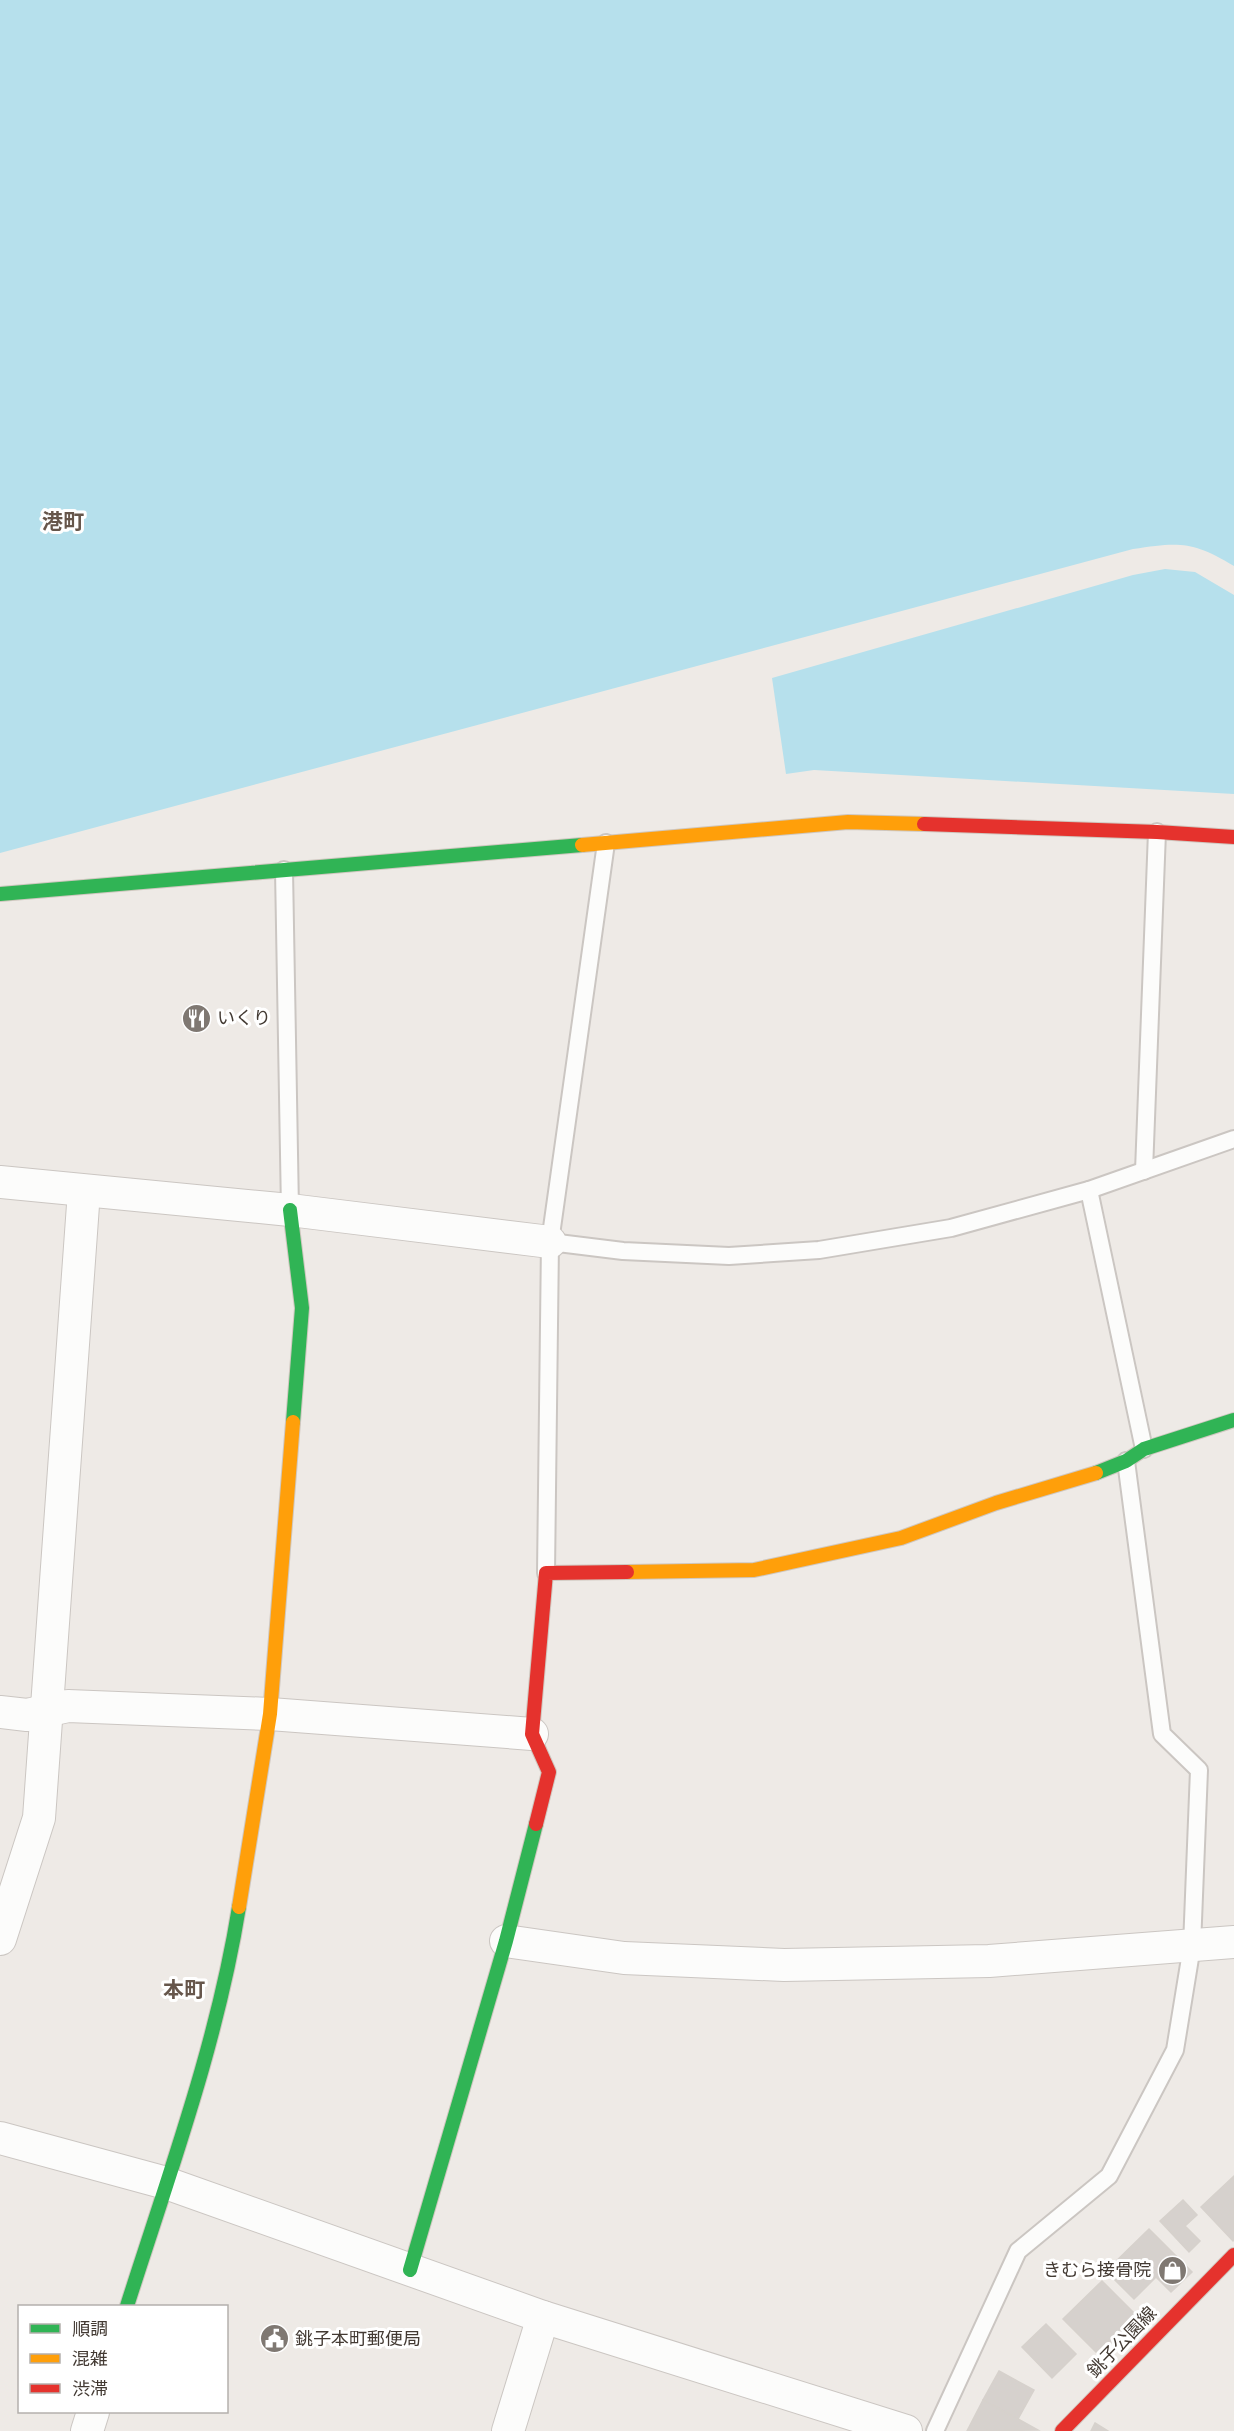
<svg xmlns="http://www.w3.org/2000/svg" width="1234" height="2431" viewBox="0 0 1234 2431" font-family="Ubuntu,'Noto Sans JP',sans-serif">
<rect width="100%" height="100%" fill="#eeeae6"/>
<g fill="#b6e0ec">
<path d="M 0,0 L 1234,0 L 1234,566 C 1193,541 1179,542 1133,549 L 0,853 Z"/>
<polygon points="1165,569 1195,572 1234,595 1234,794 814,770 786,774 772,678 1133,575"/>
</g>
<g fill="#d6d1cd" stroke="#d6d1cc" stroke-width="1.5">
<polygon points="1234,2176 1234,2240 1233,2241 1201,2207"/>
<polygon points="1183,2200 1197,2215 1185,2226 1200,2241 1189,2252 1160,2221"/>
<polygon points="1149,2229 1192,2272 1171,2292 1156,2277 1134,2299 1106,2271"/>
<polygon points="1102,2281 1142,2321 1103,2359 1063,2319"/>
<polygon points="1046,2324 1076,2354 1052,2378 1022,2347"/>
<polygon points="999,2371 1034,2390 1018,2419 983,2400"/>
<polygon points="983,2400 1018,2419 1038,2430 967,2431"/>
<polygon points="1095,2423 1108,2431 1091,2431"/>
</g>
<g fill="none" stroke-linecap="round" stroke-linejoin="round">
<defs>
<g id="lane">
<polyline points="284,870 290,1210"/>
<polyline points="1144,1171 1157,832"/>
<polyline points="1089,1190 1144,1449"/>
<polyline points="550,1242 623,1251 729,1256 819,1250 951,1228 1089,1190 1234,1139"/>
<polyline points="546,1573 550,1242 606,843"/>
<polyline points="935,2431 1018,2251 1109,2176 1175,2050 1192,1946 1199,1770 1162,1734 1126,1461"/>
</g>
<g id="street">
<polyline points="0,1182 290,1210 550,1242"/>
<polyline points="0,1712 27,1715 68,1706 270,1714 532,1734"/>
<polyline points="0,1939 39,1818 84,1191"/>
<polyline points="506,1941 624,1958 784,1965 989,1961 1234,1942"/>
<polyline points="0,2138 166,2183 543,2317 906,2431"/>
<polyline points="87,2431 93,2412"/>
<polyline points="508,2431 543,2317"/>
</g>
<g id="fast">
<polyline points="0,894 582,845"/>
<polyline points="290,1210 302,1308 293,1422"/>
<polyline points="1096,1473 1126,1461 1144,1449 1234,1420"/>
<polyline points="410,2270 506,1941 536,1824"/>
<path d="M 127,2306 C 169,2174 217,2044 239,1907"/>
</g>
<g id="slow">
<polyline points="582,845 848,822 924,824"/>
<polyline points="627,1572 754,1570 901,1538 996,1503 1096,1473"/>
<polyline points="239,1907 270,1714 293,1422"/>
</g>
<g id="jam">
<polyline points="924,824 1157,832 1234,837"/>
<polyline points="536,1824 549,1772 532,1734 546,1573 627,1572"/>
<polyline points="1062,2431 1234,2255"/>
</g>
</defs>
<use href="#lane" stroke="#cbc6c2" stroke-width="20"/>
<use href="#street" stroke="#cbc6c2" stroke-width="34"/>
<use href="#fast" stroke="#cfc7bf" stroke-width="16"/>
<use href="#slow" stroke="#cfc7bf" stroke-width="16"/>
<use href="#jam" stroke="#cfc7bf" stroke-width="16"/>
<use href="#lane" stroke="#fcfcfb" stroke-width="16"/>
<use href="#street" stroke="#fcfcfb" stroke-width="32"/>
<use href="#fast" stroke="#30b455" stroke-width="14"/>
<use href="#slow" stroke="#ff9f0a" stroke-width="14"/>
<use href="#jam" stroke="#e5322d" stroke-width="14"/>
</g>
<defs>
<symbol id="restaurant-disc" viewBox="-11 -11 22 22"><circle r="9.5" fill="#7f7872" stroke="#fff"/><path d="M-5-6h1v4h1v-4h1v4h1v-4h1v5L-1.5 .5V6h-2V.5L-5-1ZM5-6V6H3V1.5H1.5Q1.5-4 5-6Z" fill="#fff"/></symbol>
<symbol id="shop-disc" viewBox="-11 -11 22 22"><circle r="9.5" fill="#7f7872" stroke="#fff"/><path d="M-5-2.5h2.3a2.7 3.5 0 0 1 5.4 0H5L5.5 6h-11ZM-1.5-2.5h3a1.5 2.3 0 0 0-3 0Z" fill="#fff"/></symbol>
<symbol id="civic-disc" viewBox="-11 -11 22 22"><circle r="9.5" fill="#7f7872" stroke="#fff"/><path d="M-.6-6.5H3V-4.5H.6V-3L4-1V1h2V6H-6V1h2V-1L-.6-3ZM-1.2 2.5V6h2.4V2.5Z" fill="#fff"/></symbol>
</defs>
<g fill-rule="evenodd">
<use href="#restaurant-disc" x="180" y="1002" width="33" height="33"/>
<use href="#shop-disc" x="1156" y="2254" width="33" height="33"/>
<use href="#civic-disc" x="258" y="2322" width="33" height="33"/>
</g>
<g text-anchor="middle" stroke-width="6" stroke-linejoin="round" paint-order="stroke">
<g font-size="18" fill="#433a33" stroke="#fff" text-anchor="start">
<text x="217" y="1024">いくり</text>
<text x="1151" y="2276" text-anchor="end">きむら接骨院</text>
<text x="295" y="2345">銚子本町郵便局</text>
</g>
<g font-size="18" fill="#433a33" stroke="#fff">
<text transform="translate(1122 2342) rotate(-46)" y="6">銚子公園線</text>
</g>
<g font-size="21" font-weight="bold" fill="#66564b" stroke="#fff">
<text x="63" y="529">港町</text>
<text x="184" y="1997">本町</text>
</g>
</g>
<rect x="18" y="2305" width="210" height="108" fill="#ffffff" stroke="#b4b0ad" stroke-width="1.5"/>
<rect x="30" y="2324" width="30" height="9" fill="#30b455" stroke="#b4b0ad" stroke-width="1.5"/>
<text x="72" y="2335" font-size="18" fill="#433a33">順調</text>
<rect x="30" y="2354" width="30" height="9" fill="#ff9f0a" stroke="#b4b0ad" stroke-width="1.5"/>
<text x="72" y="2365" font-size="18" fill="#433a33">混雑</text>
<rect x="30" y="2384" width="30" height="9" fill="#e5322d" stroke="#b4b0ad" stroke-width="1.5"/>
<text x="72" y="2395" font-size="18" fill="#433a33">渋滞</text>
</svg>
